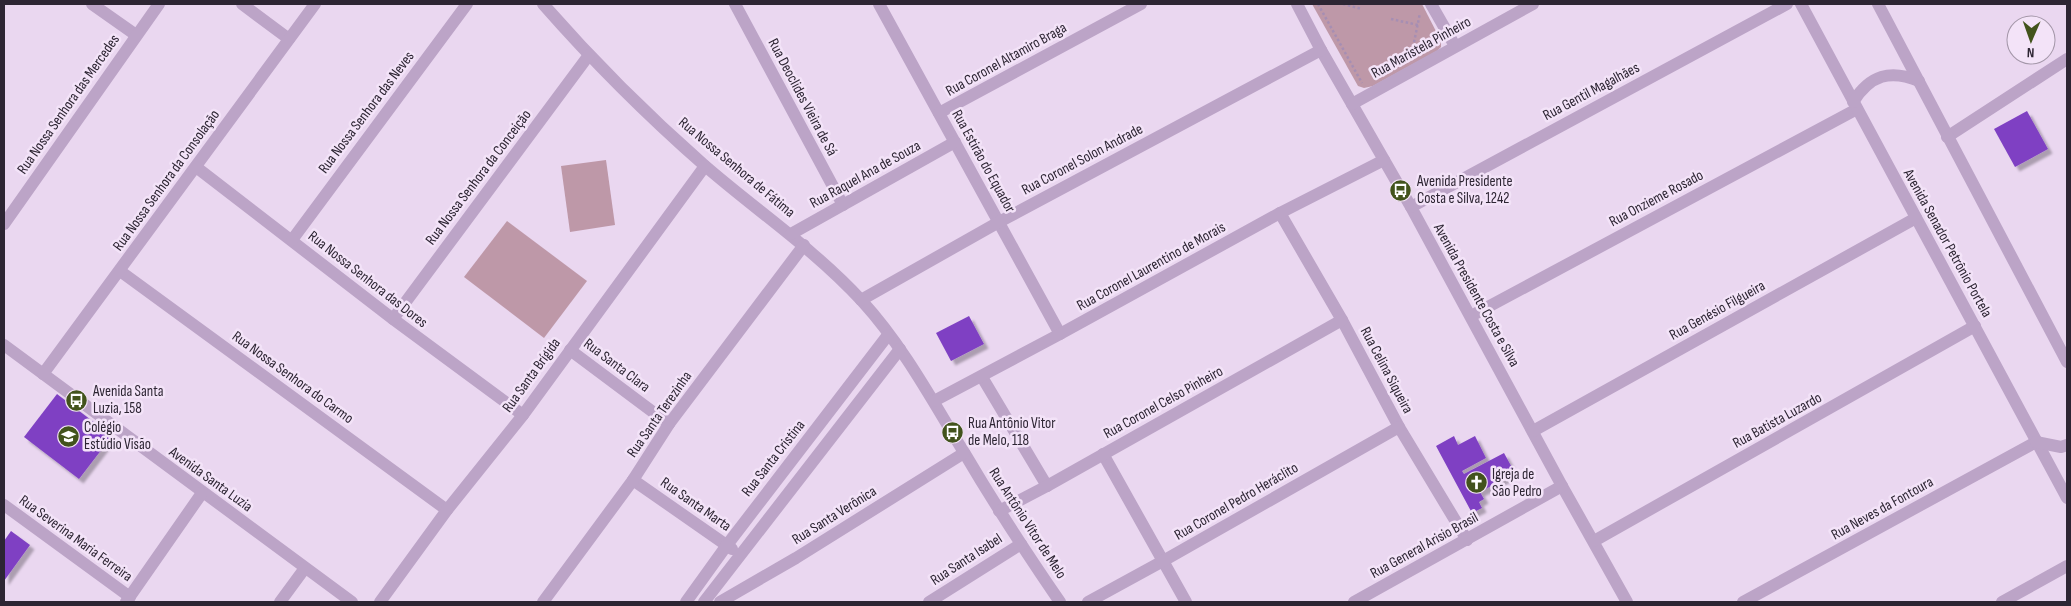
<svg xmlns="http://www.w3.org/2000/svg" width="2071" height="606" viewBox="0 0 2071 606" font-family="'Sofia Sans Condensed',sans-serif">
<defs>
<filter id="shadow"><feDropShadow dx="4.5" dy="4.5" stdDeviation="1" flood-color="#0004"/></filter>
</defs>
<rect width="100%" height="100%" fill="#ead7f0"/>
<g fill="#be98a8">
<polygon points="1312,4 1422,4 1441,41 1441,47 1437,51 1373,86 1364,88 1358,86"/>
<polygon points="606,160 615,225 570,232 561,166"/>
<polygon points="507,221 587,281 544,338 464,277"/>
</g>
<g fill="#7f41c3" filter="url(#shadow)">
<polygon points="2027,111 2048,149 2015,167 1994,129"/>
<polygon points="969,316 984,344 951,361 936,333"/>
<polygon points="57,394 112,436 79,479 24,437"/>
<polygon points="1454,436 1458,445 1475,436 1486,458 1462,471 1464,474 1504,453 1515,473 1480,492 1484,499 1479,502 1482,508 1472,513 1436,446"/>
<polygon points="11,531 30,545 4,581 4,541"/>
</g>
<g fill="none" stroke-linecap="round" stroke-linejoin="round">
<g stroke="#a68eb3" stroke-width="2.5" stroke-dasharray="2.5 2.5" stroke-linecap="butt">
<polyline points="1318,4 1362,83"/>
<polyline points="1343,4 1362,9"/>
<polyline points="1391,19 1418,25"/>
<polyline points="1411,57 1420,13"/>
</g>
<g stroke="#bca4c7" stroke-width="12">
<polyline points="92,4 136,35"/>
<polyline points="242,4 289,39"/>
<path d="M 543,4 C 593,61 647,115 704,165 C 757,211 814,249 862,301 C 904,347 933,402 965,454 C 995,505 1027,554 1060,602"/>
<polyline points="735,4 843,205"/>
<polyline points="879,4 1060,334"/>
<polyline points="1297,4 1321,50 1411,207 1562,486 1627,602"/>
<polyline points="1431,4 1455,46"/>
<polyline points="1352,104 1533,4"/>
<polyline points="939,113 1141,4"/>
<polyline points="1947,137 2067,59"/>
<polyline points="196,167 393,319 523,415"/>
<polyline points="1411,207 1787,4"/>
<polyline points="1280,213 1342,320 1399,427 1467,540"/>
<polyline points="4,224 159,4"/>
<polyline points="791,234 955,142"/>
<polyline points="292,240 467,4"/>
<polyline points="120,271 447,510"/>
<polyline points="861,300 999,222 1321,50"/>
<polyline points="1471,316 1857,109"/>
<polyline points="393,319 589,55"/>
<polyline points="4,345 352,602"/>
<polyline points="570,350 669,424"/>
<polyline points="43,374 315,4"/>
<polyline points="982,377 1047,486"/>
<polyline points="934,401 1060,334 1280,213 1384,160"/>
<polyline points="1533,431 1916,218"/>
<polyline points="1103,454 1186,602"/>
<polyline points="633,480 732,549"/>
<polyline points="4,505 130,597"/>
<polyline points="999,511 1047,486 1342,320"/>
<polyline points="1594,541 1975,326"/>
<polyline points="126,602 202,493"/>
<polyline points="280,602 305,568"/>
<polyline points="380,602 447,510 523,415 705,166"/>
<polyline points="543,602 633,480 669,424 804,245"/>
<polyline points="686,602 727,545 888,335"/>
<polyline points="704,602 900,349"/>
<polyline points="720,602 796,558 964,453"/>
<polyline points="929,602 1021,544"/>
<polyline points="1088,602 1163,561 1399,427"/>
<polyline points="1354,602 1562,486"/>
<polyline points="1743,602 2036,442"/>
<polyline points="2002,602 2067,566"/>
</g>
<g stroke="#bca4c7" stroke-width="12">
<polyline points="1801,4 2067,498"/>
<polyline points="1878,4 2067,362"/>
<path d="M 1853,102 C 1870,75 1890,69 1919,81"/>
<polyline points="2036,442 2061,447 2067,445"/>
</g>
</g>
<defs>
<symbol id="bus-disc" viewBox="-11 -11 22 22"><circle r="9.5" fill="#42531c" stroke="#f3e3f8"/><path d="M-5-6H5V4H4V6H2V4H-2V6H-4V4H-5ZM-3.5-4V0h7V-4ZM-3.5 1.2v1.5H-2V1.2ZM2 1.2v1.5H3.5V1.2Z" fill="#fff"/></symbol>
<symbol id="school-disc" viewBox="-11 -11 22 22"><circle r="9.5" fill="#42531c" stroke="#f3e3f8"/><path d="M0-5L7-2L0 1L-7-2ZM-4 1L0 2.5L4 1V4Q0 6-4 4Z" fill="#fff"/></symbol>
<symbol id="church-disc" viewBox="-11 -11 22 22"><circle r="9.5" fill="#42531c" stroke="#f3e3f8"/><path d="M-1.2-6h2.4v3.5h3.3v2.4h-3.3V6h-2.4V-.1h-3.3v-2.4h3.3Z" fill="#fff"/></symbol>
</defs>
<g fill-rule="evenodd">
<use href="#bus-disc" x="1388" y="178" width="25" height="25"/>
<use href="#bus-disc" x="64" y="388" width="25" height="25"/>
<use href="#bus-disc" x="940" y="420" width="25" height="25"/>
<use href="#school-disc" x="56" y="424" width="25" height="25"/>
<use href="#church-disc" x="1464" y="470" width="25" height="25"/>
</g>
<g text-anchor="middle" stroke-width="5" stroke-linejoin="round" paint-order="stroke">
<g font-size="15" fill="#2d2533" stroke="#f3e3f8">
<text transform="translate(1421 47) rotate(-29)" y="5">Rua Maristela Pinheiro</text>
<text transform="translate(1006 59) rotate(-29)" y="5">Rua Coronel Altamiro Braga</text>
<text transform="translate(1591 91) rotate(-28)" y="5">Rua Gentil Magalhães</text>
<text transform="translate(803 97) rotate(62)" y="5">Rua Deoclides Vieira de Sá</text>
<text transform="translate(68 104) rotate(-55)" y="5">Rua Nossa Senhora das Mercedes</text>
<text transform="translate(366 112) rotate(-53)" y="5">Rua Nossa Senhora das Neves</text>
<text transform="translate(1082 159) rotate(-28)" y="5">Rua Coronel Solon Andrade</text>
<text transform="translate(984 161) rotate(61)" y="5">Rua Estirão do Equador</text>
<text transform="translate(737 167) rotate(40)" y="5">Rua Nossa Senhora de Fátima</text>
<text transform="translate(865 174) rotate(-29)" y="5">Rua Raquel Ana de Souza</text>
<text transform="translate(478 177) rotate(-53)" y="5">Rua Nossa Senhora da Conceição</text>
<text transform="translate(166 180) rotate(-54)" y="5">Rua Nossa Senhora da Consolação</text>
<text transform="translate(1656 198) rotate(-28)" y="5">Rua Onzieme Rosado</text>
<text transform="translate(1948 243) rotate(61)" y="5">Avenida Senador Petrônio Portela</text>
<text transform="translate(1151 266) rotate(-29)" y="5">Rua Coronel Laurentino de Morais</text>
<text transform="translate(368 279) rotate(38)" y="5">Rua Nossa Senhora das Dores</text>
<text transform="translate(1477 295) rotate(61)" y="5">Avenida Presidente Costa e Silva</text>
<text transform="translate(1717 310) rotate(-29)" y="5">Rua Genésio Filgueira</text>
<text transform="translate(617 365) rotate(37)" y="5">Rua Santa Clara</text>
<text transform="translate(1387 370) rotate(62)" y="5">Rua Celina Siqueira</text>
<text transform="translate(531 375) rotate(-54)" y="5">Rua Santa Brígida</text>
<text transform="translate(293 377) rotate(36)" y="5">Rua Nossa Senhora do Carmo</text>
<text transform="translate(1163 402) rotate(-29)" y="5">Rua Coronel Celso Pinheiro</text>
<text transform="translate(659 414) rotate(-55)" y="5">Rua Santa Terezinha</text>
<text transform="translate(1777 420) rotate(-29)" y="5">Rua Batista Luzardo</text>
<text transform="translate(773 458) rotate(-52)" y="5">Rua Santa Cristina</text>
<text transform="translate(211 479) rotate(36)" y="5">Avenida Santa Luzia</text>
<text transform="translate(1236 501) rotate(-30)" y="5">Rua Coronel Pedro Heráclito</text>
<text transform="translate(696 504) rotate(35)" y="5">Rua Santa Marta</text>
<text transform="translate(1882 508) rotate(-29)" y="5">Rua Neves da Fontoura</text>
<text transform="translate(834 515) rotate(-32)" y="5">Rua Santa Verônica</text>
<text transform="translate(1028 523) rotate(57)" y="5">Rua Antônio Vitor de Melo</text>
<text transform="translate(76 538) rotate(36)" y="5">Rua Severina Maria Ferreira</text>
<text transform="translate(1424 545) rotate(-29)" y="5">Rua General Arisio Brasil</text>
<text transform="translate(966 559) rotate(-33)" y="5">Rua Santa Isabel</text>
</g>
<g font-size="15" fill="#2d2533" stroke="#f3e3f8" text-anchor="start">
<text x="1417" y="186">Avenida Presidente<tspan x="1417" dy="17">Costa e Silva, 1242</tspan></text>
<text x="93" y="396">Avenida Santa<tspan x="93" dy="17">Luzia, 158</tspan></text>
<text x="968" y="428">Rua Antônio Vitor<tspan x="968" dy="17">de Melo, 118</tspan></text>
<text x="84" y="432">Colégio<tspan x="84" dy="17">Estúdio Visão</tspan></text>
<text x="1492" y="479">Igreja de<tspan x="1492" dy="17">São Pedro</tspan></text>
</g>
</g>
<rect width="2071" height="606" fill="none" stroke="#2d2533" stroke-width="10"/>
<g transform="translate(2031 40) rotate(182)"><circle r="24" fill="#f3e3f8" stroke="#a497a9"/>
<path d="M0-4L9 19L0 12L-9 19Z" fill="#42531c"/>
<text y="-8" font-size="14" font-weight="bold" text-anchor="middle" fill="#2d2533">N</text>
</g>
</svg>
